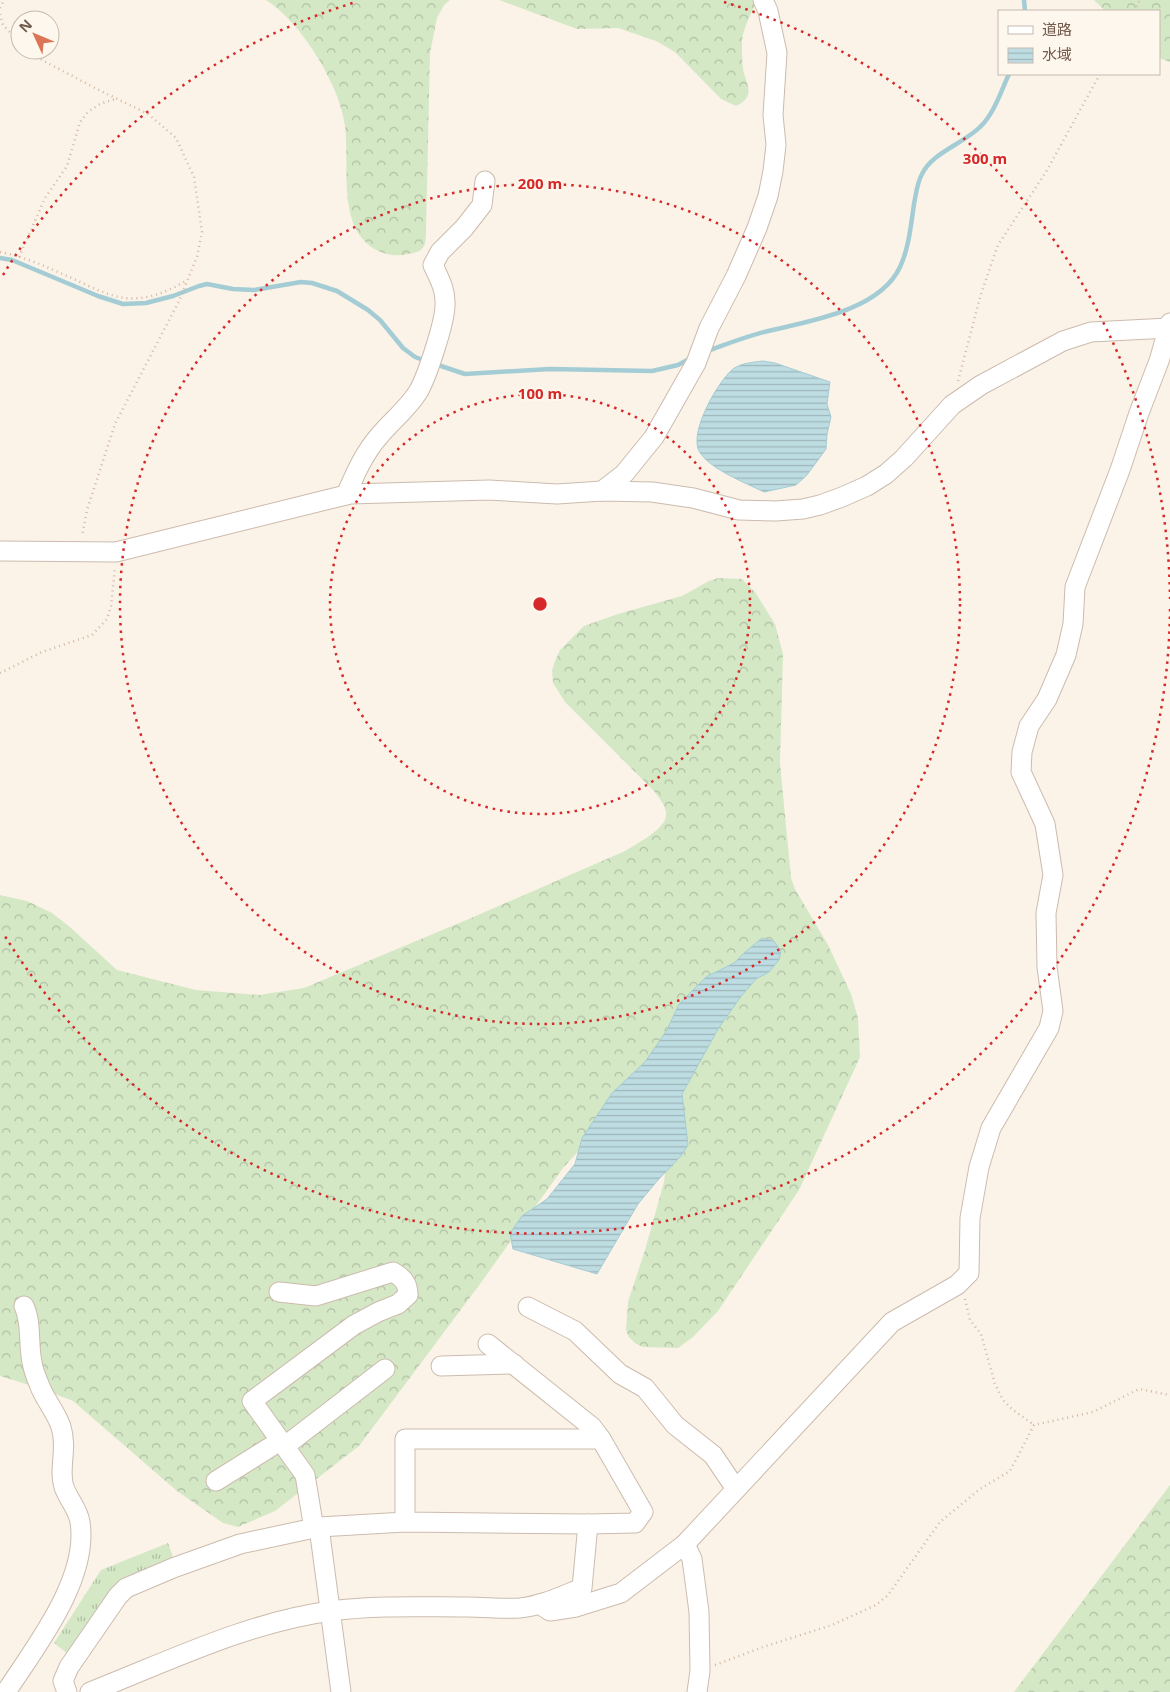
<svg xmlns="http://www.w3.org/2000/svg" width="1170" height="1692" viewBox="0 0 1170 1692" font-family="'Noto Sans','Noto Sans JP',sans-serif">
<defs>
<pattern id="forest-crowns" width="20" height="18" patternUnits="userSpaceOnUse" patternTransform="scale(1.25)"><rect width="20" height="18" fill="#d4e8c6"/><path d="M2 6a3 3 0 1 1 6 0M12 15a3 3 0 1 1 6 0" fill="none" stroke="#b0bfa3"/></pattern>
<pattern id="park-tufts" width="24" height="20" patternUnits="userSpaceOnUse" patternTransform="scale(1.25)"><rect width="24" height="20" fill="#d4e8c6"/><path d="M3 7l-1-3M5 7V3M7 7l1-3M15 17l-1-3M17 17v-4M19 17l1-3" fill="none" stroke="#b0bfa3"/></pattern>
<pattern id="water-rules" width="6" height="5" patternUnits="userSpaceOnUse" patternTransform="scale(1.25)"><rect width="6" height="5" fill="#bddde3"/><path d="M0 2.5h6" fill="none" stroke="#9eb6ba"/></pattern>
</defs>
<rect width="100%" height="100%" fill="#fbf3e7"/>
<g fill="url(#forest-crowns)">
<path d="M 266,0 L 450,0 L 444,5 L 437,18 L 430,53 L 426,231 C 426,235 426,242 424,246 C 421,252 414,253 408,254 C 388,259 367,249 357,231 C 341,202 349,158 345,126 C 340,85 301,22 266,0 Z"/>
<path d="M 499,0 L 758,0 C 752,11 743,28 742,41 C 742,49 742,60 743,69 C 746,85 757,96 736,106 L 721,99 L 675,52 L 656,41 L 618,28 L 577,29 Z"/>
<polygon points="1094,0 1170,0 1170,62 1159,58 1159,11 1105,11"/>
<path d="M 718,578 L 742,579 L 755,592 L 775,624 L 783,654 L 780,763 L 791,878 L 795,889 L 828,945 L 851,994 L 858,1018 L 860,1057 L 799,1190 L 718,1311 L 693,1337 L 678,1348 L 643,1347 L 635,1343 L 629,1337 L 626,1330 L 628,1302 L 645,1250 L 664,1182 L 665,1174 L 661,1165 L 593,1135 L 563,1168 L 480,1284 L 359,1446 L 275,1511 L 238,1527 L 223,1523 L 177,1491 L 73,1401 L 45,1390 L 0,1376 L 0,895 L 27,901 L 52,913 L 71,928 L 117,970 L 196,990 L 259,995 L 304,988 L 471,918 L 625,851 C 636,844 666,829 666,815 C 667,807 659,798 654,791 L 565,702 L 553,683 L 552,670 L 555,661 L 560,650 L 584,626 L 618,614 L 682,596 L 709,581 Z"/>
<polygon points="1170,1485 1170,1692 1014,1692"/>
</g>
<polygon fill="url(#park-tufts)" points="168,1543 174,1560 120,1581 68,1654 54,1643 101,1570"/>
<g fill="url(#water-rules)" stroke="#a4ccd4">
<path d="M 763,361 L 775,363 L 830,382 L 827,404 L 831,417 L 827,434 L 826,449 L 807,475 L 796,485 L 764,492 C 746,483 709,469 699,451 C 689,432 718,381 733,369 C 741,363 754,362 763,361 Z"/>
<polygon points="762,938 774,941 781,951 779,960 769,972 756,979 742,995 718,1029 682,1094 688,1145 681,1156 657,1181 638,1204 597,1274 513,1249 510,1233 522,1216 547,1199 575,1164 582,1138 612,1093 645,1062 667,1030 679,1004 706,977 734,963 744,953"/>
</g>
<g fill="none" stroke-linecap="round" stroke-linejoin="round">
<g stroke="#a4ccd4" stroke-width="4.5">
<polyline points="1024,0 1025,11"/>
<polyline points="0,258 12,260 98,296 123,304 146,303 173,296 199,286 207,284 233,289 254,290 301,282 312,283 337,291 368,310 380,320 403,348 415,357 426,361"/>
<path d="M 707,351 C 727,344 747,336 768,331 C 811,321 880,310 900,267 C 909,248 911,224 914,204 C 916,194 917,183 922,174 C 933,152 963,144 980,127 C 994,114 1001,91 1009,74"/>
<polyline points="435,364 465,374 550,369 652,371 678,365 691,358"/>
</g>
<defs>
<g id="minor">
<polyline points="602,491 624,474 654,437 696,363 709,328 736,276 757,228 768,196 773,171 776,145 773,115 777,53 768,11 763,0"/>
<path d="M 346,495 C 355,474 364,453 380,435 C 392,421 408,408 418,392 C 427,377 445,322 445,305 C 446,290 439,278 433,265 L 440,252 L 464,228 L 482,205 L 485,181"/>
<polyline points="0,551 116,552 350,494 489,490 557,494 602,491 652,492 693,498 739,510 776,511 803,509 820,505 842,497 867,486 886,474 904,458 952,405 981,385 1063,341 1091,332 1169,328"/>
<path d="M 279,1292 L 316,1296 L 393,1272 C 403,1278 408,1283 408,1295 L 398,1304 L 378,1312 L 354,1325 L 252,1401 L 305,1475 L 313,1523 L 319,1527 L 341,1692"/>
<polyline points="528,1307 575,1331 620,1374 645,1388 675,1425 713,1455 736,1489"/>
<polyline points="488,1344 592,1427 601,1439"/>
<polyline points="441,1366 514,1364"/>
<polyline points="285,1446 385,1369"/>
<polyline points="216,1481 280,1441"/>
<polyline points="685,1544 692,1559 699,1612 700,1671 697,1692"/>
<polyline points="539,1604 550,1611 576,1607 621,1593 685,1544 892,1322 957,1285 969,1273 970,1218 979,1167 991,1128 1049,1028 1053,1011 1047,967 1046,913 1053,875 1045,824 1021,772 1022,752 1029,726 1047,699 1066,655 1073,624 1075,587 1120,470 1139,413 1159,361 1170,323"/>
<path d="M 6,1692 C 36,1646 89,1579 80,1522 C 78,1509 68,1499 64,1487 C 58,1469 68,1449 61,1427 C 56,1411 44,1399 39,1384 C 36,1377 33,1369 32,1362 C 28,1344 32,1323 24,1306"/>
<polyline points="67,1692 63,1681 69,1667 118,1596 126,1588 173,1568 240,1544 319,1527 405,1522 588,1524 635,1523 643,1512 601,1439 405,1439 405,1522"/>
<path d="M 90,1692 C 167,1662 248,1622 331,1611 C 376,1605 422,1607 467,1607 C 485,1607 503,1609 520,1608 C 541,1606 562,1596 582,1588 L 588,1524"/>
</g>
</defs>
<use href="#minor" stroke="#ccbbae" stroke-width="21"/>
<g stroke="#d3b7a4" stroke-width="2.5" stroke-dasharray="1 4" stroke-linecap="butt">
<polyline points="0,8 4,0"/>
<polyline points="1134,11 1140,0"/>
<polyline points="0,14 3,25 20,43"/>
<polyline points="29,50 42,60 97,89 148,114 176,138 194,177 202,232 197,257 179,301 115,424 87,510 82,536"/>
<path d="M 0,252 C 27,257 51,269 76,280 C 95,289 118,301 139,298 C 156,297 171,289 186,281"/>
<polyline points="19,257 45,198 67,166 80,122 88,112 100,104 115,99"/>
<polyline points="958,381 981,294 998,245 1046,172 1100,74"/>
<polyline points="0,673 42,652 92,635 107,619 111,606 115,568"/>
<polyline points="965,1299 970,1320 981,1334 995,1384 1003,1400 1013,1410 1034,1425"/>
<polyline points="715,1665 763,1647 832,1625 876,1605 888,1595 940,1522 980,1489 1010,1471 1034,1425 1093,1412 1139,1389 1170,1395"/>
</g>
<use href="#minor" stroke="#fff" stroke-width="19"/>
</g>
<g fill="none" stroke="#d62828" stroke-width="2.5" stroke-dasharray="2.5 5">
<circle cx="540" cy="604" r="210"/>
<circle cx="540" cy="604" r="420"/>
<path d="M1170 609A630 630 0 0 1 3 933M3 275A630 630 0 0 1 356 2M724 2A630 630 0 0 1 1170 599"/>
</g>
<circle cx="540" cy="604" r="8" fill="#d62828" stroke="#fef7ed" stroke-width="2.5"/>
<g font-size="15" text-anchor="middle" font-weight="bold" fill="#d62828" stroke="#fef7ed" stroke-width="4" stroke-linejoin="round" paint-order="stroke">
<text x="985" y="164">300 m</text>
<text x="540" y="189">200 m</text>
<text x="540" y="399">100 m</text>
</g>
<rect x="998" y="10" width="162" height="65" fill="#fef7ed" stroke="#c6b9ad"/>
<rect x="1008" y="26" width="25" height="8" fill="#ffffff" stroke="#c6b9ad"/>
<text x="1042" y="35" font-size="15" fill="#735b4d">道路</text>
<rect x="1008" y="48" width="25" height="15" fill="url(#water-rules)" stroke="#c6b9ad"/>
<text x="1042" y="60" font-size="15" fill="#735b4d">水域</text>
<g transform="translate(35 35) rotate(314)"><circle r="24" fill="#fef7ed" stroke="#c6b9ad"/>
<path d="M0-4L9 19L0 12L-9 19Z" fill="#dc7555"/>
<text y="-8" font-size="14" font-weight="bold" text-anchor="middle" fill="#735b4d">N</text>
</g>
</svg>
